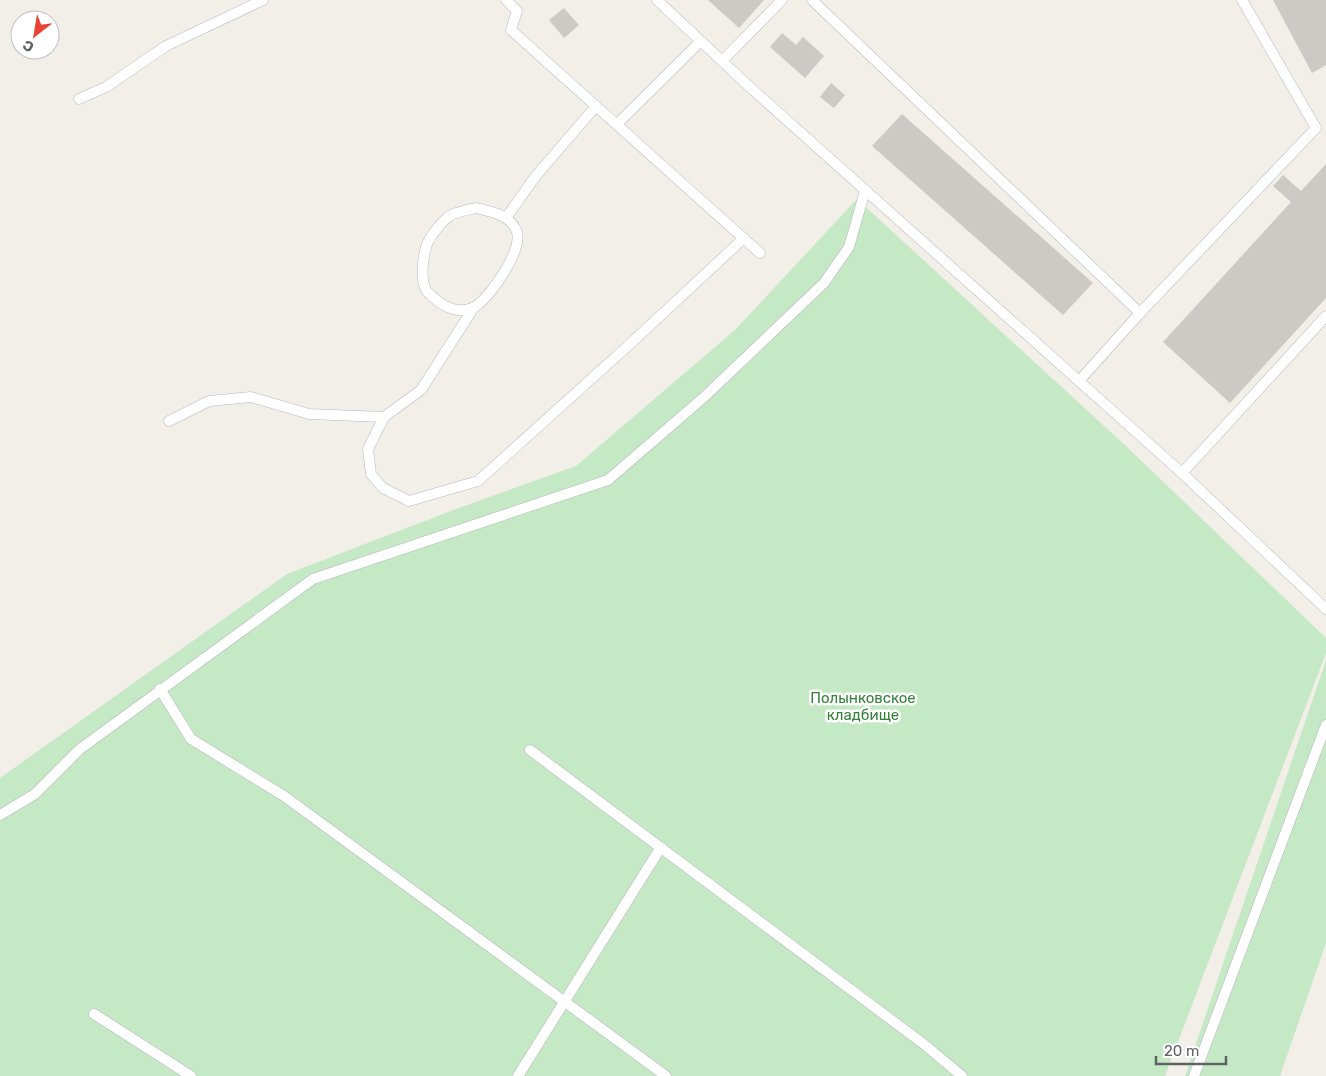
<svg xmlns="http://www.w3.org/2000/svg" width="1326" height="1076" viewBox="0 0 1326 1076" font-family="Rubik,sans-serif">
<rect width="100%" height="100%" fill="#f1efe8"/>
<g fill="#c5e8c5">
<polygon points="857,199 1127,447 1326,638 1326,653 1165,1076 0,1076 0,778 287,574 456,509 576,466 736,329"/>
<polygon points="1326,660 1326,943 1280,1076 1185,1076"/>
</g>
<g fill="#cccac5">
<polygon points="708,0 764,0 739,28"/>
<polygon points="1273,0 1326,0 1326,65 1312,73"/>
<polygon points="564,8 579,25 564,38 549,20"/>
<polygon points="782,33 796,45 803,37 824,56 805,78 770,47"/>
<polygon points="831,83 845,95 834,108 820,97"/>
<polygon points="902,114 1093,283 1063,315 872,146"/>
<polygon points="1326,164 1326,298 1230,403 1163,342 1291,202 1273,186 1283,175 1301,191"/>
</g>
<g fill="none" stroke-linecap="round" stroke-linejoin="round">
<defs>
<g id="lane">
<polyline points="506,0 517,11 511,30 760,253"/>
<polyline points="657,0 753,90 1182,473 1326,609"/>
<polyline points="812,0 1140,313 1316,128 1242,0"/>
<polyline points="722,61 782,0"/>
<polyline points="79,99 106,87 166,46 263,0"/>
<polyline points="617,124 701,41"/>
<path d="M 476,208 C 490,211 511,215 517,232 C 522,251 491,296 476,306 C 461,315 445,308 434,298 C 432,296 428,293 426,290 C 420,280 423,252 428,242 C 432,234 441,223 447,218 C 453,212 468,210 476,208 Z"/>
<polyline points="506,218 535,177 596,106"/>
<polyline points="1079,381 1140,313"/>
<polyline points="384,417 368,449 371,474 383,488 409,501 478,481 630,344 744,238"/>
<polyline points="169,421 209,401 251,397 309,414 384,417 421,390 474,307"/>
<polyline points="1182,473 1326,316"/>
<polyline points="160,689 191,739 284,796 666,1076"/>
<polyline points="530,750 925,1045 962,1076"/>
<polyline points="0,815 35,794 80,749 313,579 608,480 703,398 824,283 849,247 865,191"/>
<polyline points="94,1014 191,1076"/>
<polyline points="518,1076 661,847"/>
<polyline points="1194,1076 1326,725"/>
</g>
</defs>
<use href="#lane" stroke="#b5b8bc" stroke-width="11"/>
<use href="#lane" stroke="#fff" stroke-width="10"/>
</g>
<g text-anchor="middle" stroke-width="5" stroke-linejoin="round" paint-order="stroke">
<g font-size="15" fill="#348238" stroke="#fff">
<text x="863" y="703">Полынковское<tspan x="863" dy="17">кладбище</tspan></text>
</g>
</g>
<g transform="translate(35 35) rotate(211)"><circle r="24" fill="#ffffff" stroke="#bfc1c3"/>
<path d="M0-4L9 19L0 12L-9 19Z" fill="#ea4335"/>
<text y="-8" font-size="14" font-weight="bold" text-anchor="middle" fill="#5f6368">С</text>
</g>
<path d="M1156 1056v8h70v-8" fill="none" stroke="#5f6368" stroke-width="2.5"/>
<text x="1164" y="1056" font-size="15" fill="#5f6368" stroke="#ffffff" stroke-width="4" paint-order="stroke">20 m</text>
</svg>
